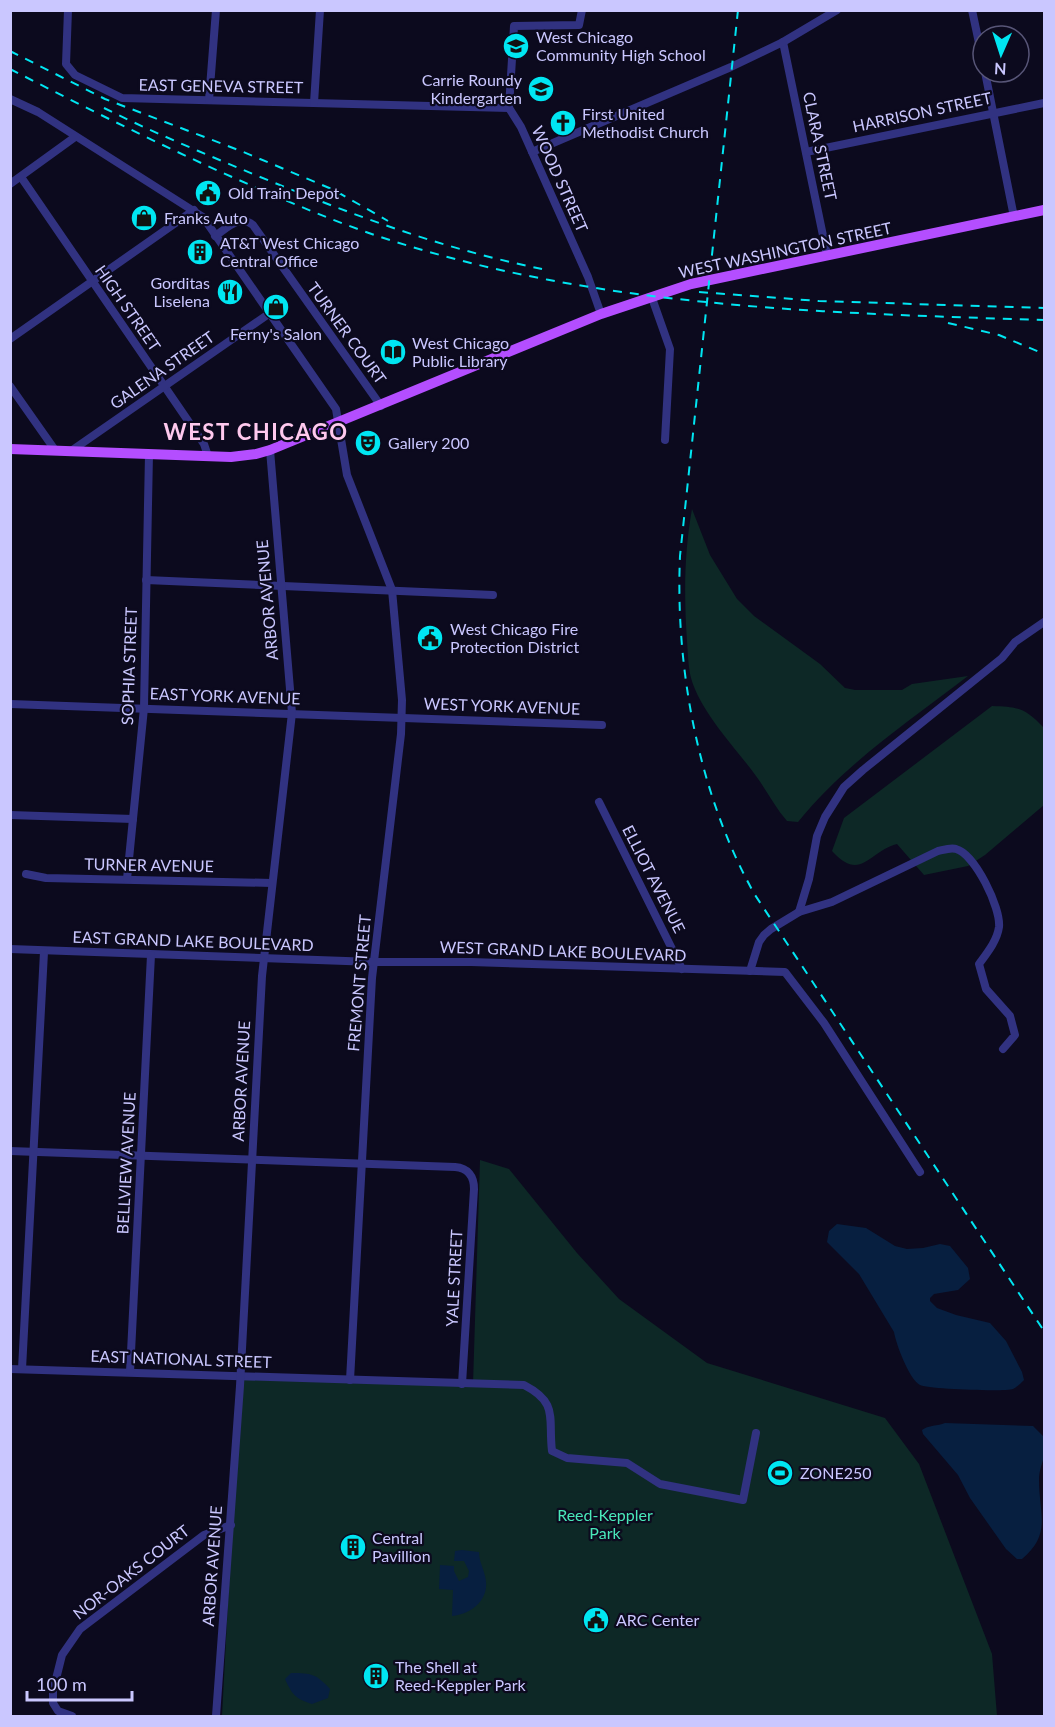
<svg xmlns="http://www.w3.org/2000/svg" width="1055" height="1727" viewBox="0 0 1055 1727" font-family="Lato,sans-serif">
<rect width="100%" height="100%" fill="#0c0a1e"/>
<g fill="#0d2826">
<path d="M 692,509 L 710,555 L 737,599 L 754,616 L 820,664 L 845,688 L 855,690 L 902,690 L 912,684 L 968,676 C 909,721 845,764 798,822 L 787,821 C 775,807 767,791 756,776 C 735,747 701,713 691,678 C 688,666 688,653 687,641 C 684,597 684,553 692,509 Z"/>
<path d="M 992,706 C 1019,707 1025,708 1044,728 L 1044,805 L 985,855 L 968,866 L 924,875 L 897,844 C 869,851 861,883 832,851 L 844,818 Z"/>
<polygon points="480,1160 509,1169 577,1253 619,1299 707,1363 885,1418 919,1464 992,1654 997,1716 222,1716 240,1376 473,1384"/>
</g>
<g fill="#071f40">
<path d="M 837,1224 L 866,1228 L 895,1246 L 907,1249 L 923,1248 L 940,1244 L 950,1246 L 968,1268 L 970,1279 L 958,1290 L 934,1294 L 930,1298 L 930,1301 L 937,1308 L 956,1315 L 990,1323 L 1006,1341 L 1022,1372 L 1024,1380 C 1021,1383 1017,1387 1013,1389 C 1005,1392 927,1389 920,1385 C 909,1379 896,1344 894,1332 L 859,1274 L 827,1242 L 829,1231 Z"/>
<path d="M 945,1423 L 1033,1426 L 1044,1437 C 1045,1443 1046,1452 1044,1457 C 1042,1464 1039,1471 1039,1480 C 1039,1514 1052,1534 1022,1559 L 1017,1559 L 1006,1549 L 970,1498 L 958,1475 L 923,1434 L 922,1430 C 928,1425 938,1426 945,1423 Z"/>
<path d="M 462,1550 L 479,1552 C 479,1561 483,1567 485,1576 C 491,1598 473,1614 452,1616 L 453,1590 L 439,1589 L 440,1565 L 454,1566 L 454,1571 L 459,1581 L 468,1577 L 469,1571 L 464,1561 L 454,1561 L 455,1551 Z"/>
<path d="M 291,1673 C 312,1673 316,1674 330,1689 L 328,1698 L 312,1704 C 295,1699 292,1694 285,1679 Z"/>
</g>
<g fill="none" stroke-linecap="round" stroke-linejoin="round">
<g stroke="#313281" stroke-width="8">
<polyline points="68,10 66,64 75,75 122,98 509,108"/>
<polyline points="582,10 579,25 514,26 509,108 521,127 588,277 601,314"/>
<polyline points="972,10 983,62"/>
<polyline points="783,42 827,255"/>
<polyline points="985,72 1014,217"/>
<polyline points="10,99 38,112 203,217 336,409 347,475 392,590 402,700 401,734 372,978 350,1380"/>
<polyline points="209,100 216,10"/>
<polyline points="314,103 320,10"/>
<polyline points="532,152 731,67 783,42 837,10"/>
<polyline points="806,152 1044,103"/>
<polyline points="21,177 204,444 208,456"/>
<polyline points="10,184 75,137"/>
<path d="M 215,236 C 227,228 240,214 253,225 L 381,406"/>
<polyline points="652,298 670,349 665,440"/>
<polyline points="10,339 194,210"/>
<polyline points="10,386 55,450"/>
<polyline points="71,451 270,313"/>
<polyline points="146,580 493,595"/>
<polyline points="10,704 602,725"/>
<polyline points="599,802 682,969"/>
<polyline points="10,815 133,819"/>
<polyline points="26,874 46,878 272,883"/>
<polyline points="127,879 144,708 149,454"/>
<polyline points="799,912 809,879 817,836 825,817 844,787 863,770 1002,658 1015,642 1044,622"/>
<polyline points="10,949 374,962 471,962 785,972 824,1023 920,1172"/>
<path d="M 750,971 L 759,942 L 764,935 L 771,929 L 799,912 L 832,902 L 938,851 C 943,850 951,847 956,849 C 975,854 1001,908 999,927 C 997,941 987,953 979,964 L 986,989 L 1010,1016 L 1015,1035 L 1003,1049"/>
<path d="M 10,1151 L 455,1167 C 468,1168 474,1176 474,1189 L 462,1384"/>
<path d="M 10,1369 L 524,1385 C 559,1403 548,1418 552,1451 L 567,1458 L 627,1463 L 660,1484 L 743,1500 L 756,1433"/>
<polyline points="22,1369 44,952"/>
<polyline points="130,1372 151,955"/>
<polyline points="72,1716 58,1711 53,1703 53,1691 62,1655 80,1629 204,1535 231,1525"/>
<polyline points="216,1716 240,1386 262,976 292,713 270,450"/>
</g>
<polyline stroke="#b44eff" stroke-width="10" points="10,449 231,457 256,454 270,450 601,314 691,284 1044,210"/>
<g stroke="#00e6f2" stroke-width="2" stroke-dasharray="9 8" stroke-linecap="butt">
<path d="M 738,10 L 680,556 C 675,669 699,796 755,895 L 1044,1331"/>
<polyline points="10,51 105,99 241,151 334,190 388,221"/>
<path d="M 10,69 C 94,112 178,154 264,191 C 308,210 351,228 396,242 C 605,308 827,313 1044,320"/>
<path d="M 104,108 C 152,132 203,153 253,174 C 350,214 439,248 542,269"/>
<polyline points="699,292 819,301 1044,308"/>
<polyline points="948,323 999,335 1044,354"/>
</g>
</g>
<defs>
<symbol id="school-disc" viewBox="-11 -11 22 22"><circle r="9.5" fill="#00e6f2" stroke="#0c0a1e"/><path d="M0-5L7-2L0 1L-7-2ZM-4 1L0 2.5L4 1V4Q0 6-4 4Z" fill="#111"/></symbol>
<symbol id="church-disc" viewBox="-11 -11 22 22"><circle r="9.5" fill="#00e6f2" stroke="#0c0a1e"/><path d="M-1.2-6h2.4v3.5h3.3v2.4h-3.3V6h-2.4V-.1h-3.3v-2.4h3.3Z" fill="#111"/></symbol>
<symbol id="civic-disc" viewBox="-11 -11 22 22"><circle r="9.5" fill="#00e6f2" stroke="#0c0a1e"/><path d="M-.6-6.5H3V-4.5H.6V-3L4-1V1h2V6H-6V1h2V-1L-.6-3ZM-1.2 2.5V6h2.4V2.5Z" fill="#111"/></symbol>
<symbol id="shop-disc" viewBox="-11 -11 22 22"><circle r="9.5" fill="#00e6f2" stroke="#0c0a1e"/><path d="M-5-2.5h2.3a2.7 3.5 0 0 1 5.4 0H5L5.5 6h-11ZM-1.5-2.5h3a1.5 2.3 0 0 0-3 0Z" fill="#111"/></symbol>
<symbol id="building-disc" viewBox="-11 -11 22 22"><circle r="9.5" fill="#00e6f2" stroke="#0c0a1e"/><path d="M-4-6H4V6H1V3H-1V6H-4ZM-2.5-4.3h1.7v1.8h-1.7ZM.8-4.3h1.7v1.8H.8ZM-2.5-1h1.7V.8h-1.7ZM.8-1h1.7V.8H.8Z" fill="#111"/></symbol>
<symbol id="restaurant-disc" viewBox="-11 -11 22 22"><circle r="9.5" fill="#00e6f2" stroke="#0c0a1e"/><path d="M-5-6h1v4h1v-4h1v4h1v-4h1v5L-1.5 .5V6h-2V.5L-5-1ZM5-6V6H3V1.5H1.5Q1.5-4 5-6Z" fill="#111"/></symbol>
<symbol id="library-disc" viewBox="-11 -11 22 22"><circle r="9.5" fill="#00e6f2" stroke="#0c0a1e"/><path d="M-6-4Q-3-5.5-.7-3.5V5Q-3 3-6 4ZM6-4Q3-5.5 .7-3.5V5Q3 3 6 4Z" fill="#111"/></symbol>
<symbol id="theatre-disc" viewBox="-11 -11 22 22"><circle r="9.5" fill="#00e6f2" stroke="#0c0a1e"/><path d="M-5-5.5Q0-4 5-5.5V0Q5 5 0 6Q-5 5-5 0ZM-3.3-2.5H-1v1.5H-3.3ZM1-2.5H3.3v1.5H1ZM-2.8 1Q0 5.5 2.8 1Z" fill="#111"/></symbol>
<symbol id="stadium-disc" viewBox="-11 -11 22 22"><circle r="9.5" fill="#00e6f2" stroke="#0c0a1e"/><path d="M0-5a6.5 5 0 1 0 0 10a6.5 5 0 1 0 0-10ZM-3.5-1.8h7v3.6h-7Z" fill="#111"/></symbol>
</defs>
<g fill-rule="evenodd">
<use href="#school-disc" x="501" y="31" width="30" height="30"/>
<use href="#school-disc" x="526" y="74" width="30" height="30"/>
<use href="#church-disc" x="548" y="108" width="30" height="30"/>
<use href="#civic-disc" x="193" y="178" width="30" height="30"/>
<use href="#shop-disc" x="129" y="203" width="30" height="30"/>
<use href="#building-disc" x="185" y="237" width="30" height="30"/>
<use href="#restaurant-disc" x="215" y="277" width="30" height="30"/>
<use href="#shop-disc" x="261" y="292" width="30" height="30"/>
<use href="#library-disc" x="378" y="337" width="30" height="30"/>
<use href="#theatre-disc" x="353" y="428" width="30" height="30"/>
<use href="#civic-disc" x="415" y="623" width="30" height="30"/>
<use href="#stadium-disc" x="765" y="1458" width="30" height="30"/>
<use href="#building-disc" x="338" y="1532" width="30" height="30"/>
<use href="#civic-disc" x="581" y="1605" width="30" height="30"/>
<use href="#building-disc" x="361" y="1661" width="30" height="30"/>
</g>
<g text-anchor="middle" stroke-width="4.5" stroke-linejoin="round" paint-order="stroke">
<g font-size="16" fill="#cac7ff" stroke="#0c0a1e" text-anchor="start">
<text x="536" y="43">West Chicago<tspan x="536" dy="18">Community High School</tspan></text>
<text x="522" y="86" text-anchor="end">Carrie Roundy<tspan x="522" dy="18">Kindergarten</tspan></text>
<text x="582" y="120">First United<tspan x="582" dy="18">Methodist Church</tspan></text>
<text x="228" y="199">Old Train Depot</text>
<text x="164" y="224">Franks Auto</text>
<text x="220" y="249">AT&amp;T West Chicago<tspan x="220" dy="18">Central Office</tspan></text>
<text x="210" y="289" text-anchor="end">Gorditas<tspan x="210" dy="18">Liselena</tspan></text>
<text x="276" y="340" text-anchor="middle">Ferny's Salon</text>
<text x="412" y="349">West Chicago<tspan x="412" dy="18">Public Library</tspan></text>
<text x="388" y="449">Gallery 200</text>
<text x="450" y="635">West Chicago Fire<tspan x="450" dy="18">Protection District</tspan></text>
<text x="800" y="1479">ZONE250</text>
<text x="372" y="1544">Central<tspan x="372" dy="18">Pavillion</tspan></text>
<text x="616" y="1626">ARC Center</text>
<text x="395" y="1673">The Shell at<tspan x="395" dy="18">Reed-Keppler Park</tspan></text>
</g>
<g font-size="16" fill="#cac7ff" stroke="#0c0a1e">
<text transform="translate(221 86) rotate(1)" y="6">EAST GENEVA STREET</text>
<text transform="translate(922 112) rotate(-12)" y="6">HARRISON STREET</text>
<text transform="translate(820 146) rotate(78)" y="6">CLARA STREET</text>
<text transform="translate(560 179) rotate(66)" y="6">WOOD STREET</text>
<text transform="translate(785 250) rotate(-12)" y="6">WEST WASHINGTON STREET</text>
<text transform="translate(128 308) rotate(55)" y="6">HIGH STREET</text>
<text transform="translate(347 333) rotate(54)" y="6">TURNER COURT</text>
<text transform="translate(162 370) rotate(-35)" y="6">GALENA STREET</text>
<text transform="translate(267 600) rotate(-95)" y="6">ARBOR AVENUE</text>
<text transform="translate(129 666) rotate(-88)" y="6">SOPHIA STREET</text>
<text transform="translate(225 696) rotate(2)" y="6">EAST YORK AVENUE</text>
<text transform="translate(502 706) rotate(2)" y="6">WEST YORK AVENUE</text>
<text transform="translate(149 865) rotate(1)" y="6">TURNER AVENUE</text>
<text transform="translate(654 879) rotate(63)" y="6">ELLIOT AVENUE</text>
<text transform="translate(193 941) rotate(2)" y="6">EAST GRAND LAKE BOULEVARD</text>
<text transform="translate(563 951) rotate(2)" y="6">WEST GRAND LAKE BOULEVARD</text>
<text transform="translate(359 983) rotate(-85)" y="6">FREMONT STREET</text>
<text transform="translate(241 1081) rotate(-87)" y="6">ARBOR AVENUE</text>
<text transform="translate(126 1163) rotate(-87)" y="6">BELLVIEW AVENUE</text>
<text transform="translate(454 1278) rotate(-87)" y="6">YALE STREET</text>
<text transform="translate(181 1359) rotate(2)" y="6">EAST NATIONAL STREET</text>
<text transform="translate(212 1566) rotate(-86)" y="6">ARBOR AVENUE</text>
<text transform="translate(131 1572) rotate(-38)" y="6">NOR-OAKS COURT</text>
</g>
<g font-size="16" fill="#49e8b9" stroke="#0c0a1e">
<text x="605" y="1521">Reed-Keppler<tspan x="605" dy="18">Park</tspan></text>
</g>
<g font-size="22" font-weight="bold" letter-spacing="1.5" fill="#ffc9ee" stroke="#0c0a1e">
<text x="256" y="440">WEST CHICAGO</text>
</g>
</g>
<rect width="1055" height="1727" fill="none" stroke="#cac7ff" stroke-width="24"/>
<g transform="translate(1001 54) rotate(183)"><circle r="28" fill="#0c0a1e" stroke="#585678" stroke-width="1.5"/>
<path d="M0-4.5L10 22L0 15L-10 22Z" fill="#00e6f2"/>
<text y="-9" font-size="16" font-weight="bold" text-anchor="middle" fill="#cac7ff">N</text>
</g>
<path d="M27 1691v9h105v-9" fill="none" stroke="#cac7ff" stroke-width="3"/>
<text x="36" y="1691" font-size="18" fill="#cac7ff" stroke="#0c0a1e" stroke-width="4.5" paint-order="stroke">100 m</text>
</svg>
